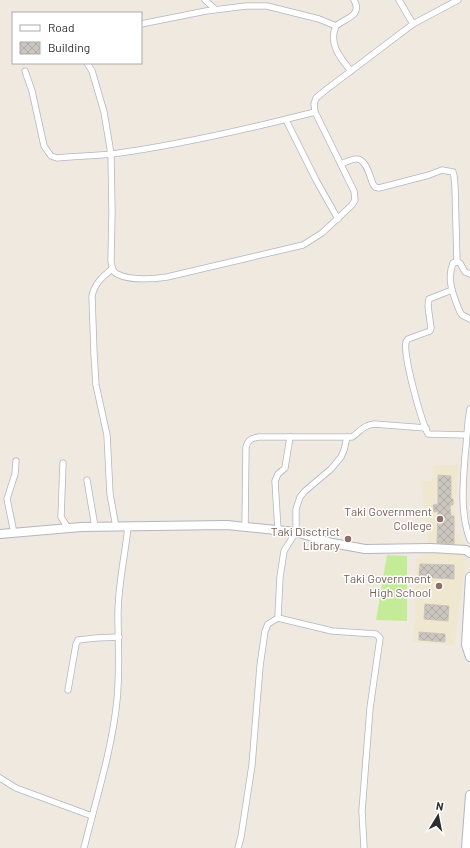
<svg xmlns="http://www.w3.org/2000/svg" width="470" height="848" viewBox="0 0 470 848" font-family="Barlow,sans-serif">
<defs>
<pattern id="building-cross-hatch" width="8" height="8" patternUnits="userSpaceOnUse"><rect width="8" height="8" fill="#cac6bf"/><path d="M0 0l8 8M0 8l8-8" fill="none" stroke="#aeaaa4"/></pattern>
</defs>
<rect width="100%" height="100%" fill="#efe9e0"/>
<g fill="#f0e7d0">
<polygon points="433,465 459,465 455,506 456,533 467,548 429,547 421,481 432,481"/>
<polygon points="429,551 467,552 454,645 412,642 415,623 416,560 418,557"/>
</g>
<polygon fill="#c4ec98" points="387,555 407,556 407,621 376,620"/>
<g fill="url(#building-cross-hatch)" stroke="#cbc5b9">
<polygon points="438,475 451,476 451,499 453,499 453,505 450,505 451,516 454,516 454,544 437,543 438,511 434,512 433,505 438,504"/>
<polygon points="420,564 454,565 454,579 419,577"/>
<polygon points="425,604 449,606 448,621 424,619"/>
<polygon points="419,632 445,634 445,642 419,640"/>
</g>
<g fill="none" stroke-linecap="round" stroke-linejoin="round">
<defs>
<g id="street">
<polyline points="205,0 215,9"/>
<polyline points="141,24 206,11 246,6 267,6 319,19 336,26"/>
<polyline points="413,24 458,0"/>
<path d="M 87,63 L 92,71 L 104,112 L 111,154 L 112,212 L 111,261 C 112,266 112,272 117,274 C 131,281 153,279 167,277 L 303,245 L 322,233 L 352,205 L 355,200 L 354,191 L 315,112 L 314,104 L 316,98 L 327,89 L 413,24 L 399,0"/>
<path d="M 25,71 L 32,91 L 44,146 L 51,156 L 57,158 C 75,156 93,156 112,154 C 180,145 248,129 315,112"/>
<path d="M 351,71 C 340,58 328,43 336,26 C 345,18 363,16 354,0"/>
<polyline points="286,120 316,180 338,219"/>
<path d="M 341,164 C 346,162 352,159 356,159 C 366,158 370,177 373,184 L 375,187 L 379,188 L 429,175 L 442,170 L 453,172 L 454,176 L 455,187 L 457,262"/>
<path d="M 112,269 C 102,277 95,283 92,296 L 94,354 L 96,385 L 107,435 L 110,494 L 116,527"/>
<path d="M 470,274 L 465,272 L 460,263 L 457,262 L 453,263 C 446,280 454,297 460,312 L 462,315 L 470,319"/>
<path d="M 452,290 L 429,299 L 428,306 L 431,328 L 430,331 L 408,339 L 406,342 C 403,356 421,420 428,434 L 466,435"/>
<path d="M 470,409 C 467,425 467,440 465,456 C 463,484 460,513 470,540"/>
<polyline points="63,463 61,517 68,528"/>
<polyline points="87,480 95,527"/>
<path d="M 245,527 L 246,447 C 248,440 251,438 259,437 L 352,437 C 361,431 362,426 374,424 L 426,428"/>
<polyline points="278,530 275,481 278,474 285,468 290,437"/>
<polyline points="14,533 7,499 15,474 16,461"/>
<polyline points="278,618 332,631 376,634 380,638 370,708 362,811 364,848"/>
<polyline points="68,690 76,644 78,640 96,638 119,637"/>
<polyline points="0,778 16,788 92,816"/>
<path d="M 84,848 C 96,799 112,750 117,700 C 120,670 118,643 118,614 C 118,585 125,556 128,527"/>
<polyline points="238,848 241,837 252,765 260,666 265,631 268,624 278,618 278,616 280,577 284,551 296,532 296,509 300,497 305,491 331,469 341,457 344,450 347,437"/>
</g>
<g id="secondary">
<polyline points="0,534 81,527 227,525 296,532 332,543 365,549 431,548 466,550 470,553"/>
<polyline points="470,577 466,645 470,657"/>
<polyline points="466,848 470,795"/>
</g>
</defs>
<use href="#street" stroke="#b3b5c1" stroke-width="7"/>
<use href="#secondary" stroke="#b3b5c1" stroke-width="10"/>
<use href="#street" stroke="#fff" stroke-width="5.5"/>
<use href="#secondary" stroke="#fff" stroke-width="8"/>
</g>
<g fill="#8d6e63" stroke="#fff" stroke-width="1.5">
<circle cx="440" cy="519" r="4"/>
<circle cx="348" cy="539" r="4"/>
<circle cx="439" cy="586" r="4"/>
</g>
<g text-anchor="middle" stroke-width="3" stroke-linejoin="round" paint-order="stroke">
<g font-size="12" fill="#785e54" stroke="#fff" text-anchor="end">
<text x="432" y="516">Taki Government<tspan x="432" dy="14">College</tspan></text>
<text x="340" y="536">Taki Disctrict<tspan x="340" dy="14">Library</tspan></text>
<text x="431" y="583">Taki Government<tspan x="431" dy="14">High School</tspan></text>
</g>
</g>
<rect x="12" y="12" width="130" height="52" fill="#ffffff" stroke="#ababab"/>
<rect x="20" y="25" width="20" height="6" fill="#ffffff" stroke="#ababab"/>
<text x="48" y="32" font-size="12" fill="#2d2d2d">Road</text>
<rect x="20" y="42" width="20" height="12" fill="url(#building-cross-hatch)" stroke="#ababab"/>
<text x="48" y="52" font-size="12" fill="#2d2d2d">Building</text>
<g transform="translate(438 816) rotate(10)" stroke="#ffffff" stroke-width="3" paint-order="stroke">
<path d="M0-3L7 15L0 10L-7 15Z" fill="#2d2d2d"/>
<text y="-6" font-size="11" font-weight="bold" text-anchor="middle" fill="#2d2d2d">N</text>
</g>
</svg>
